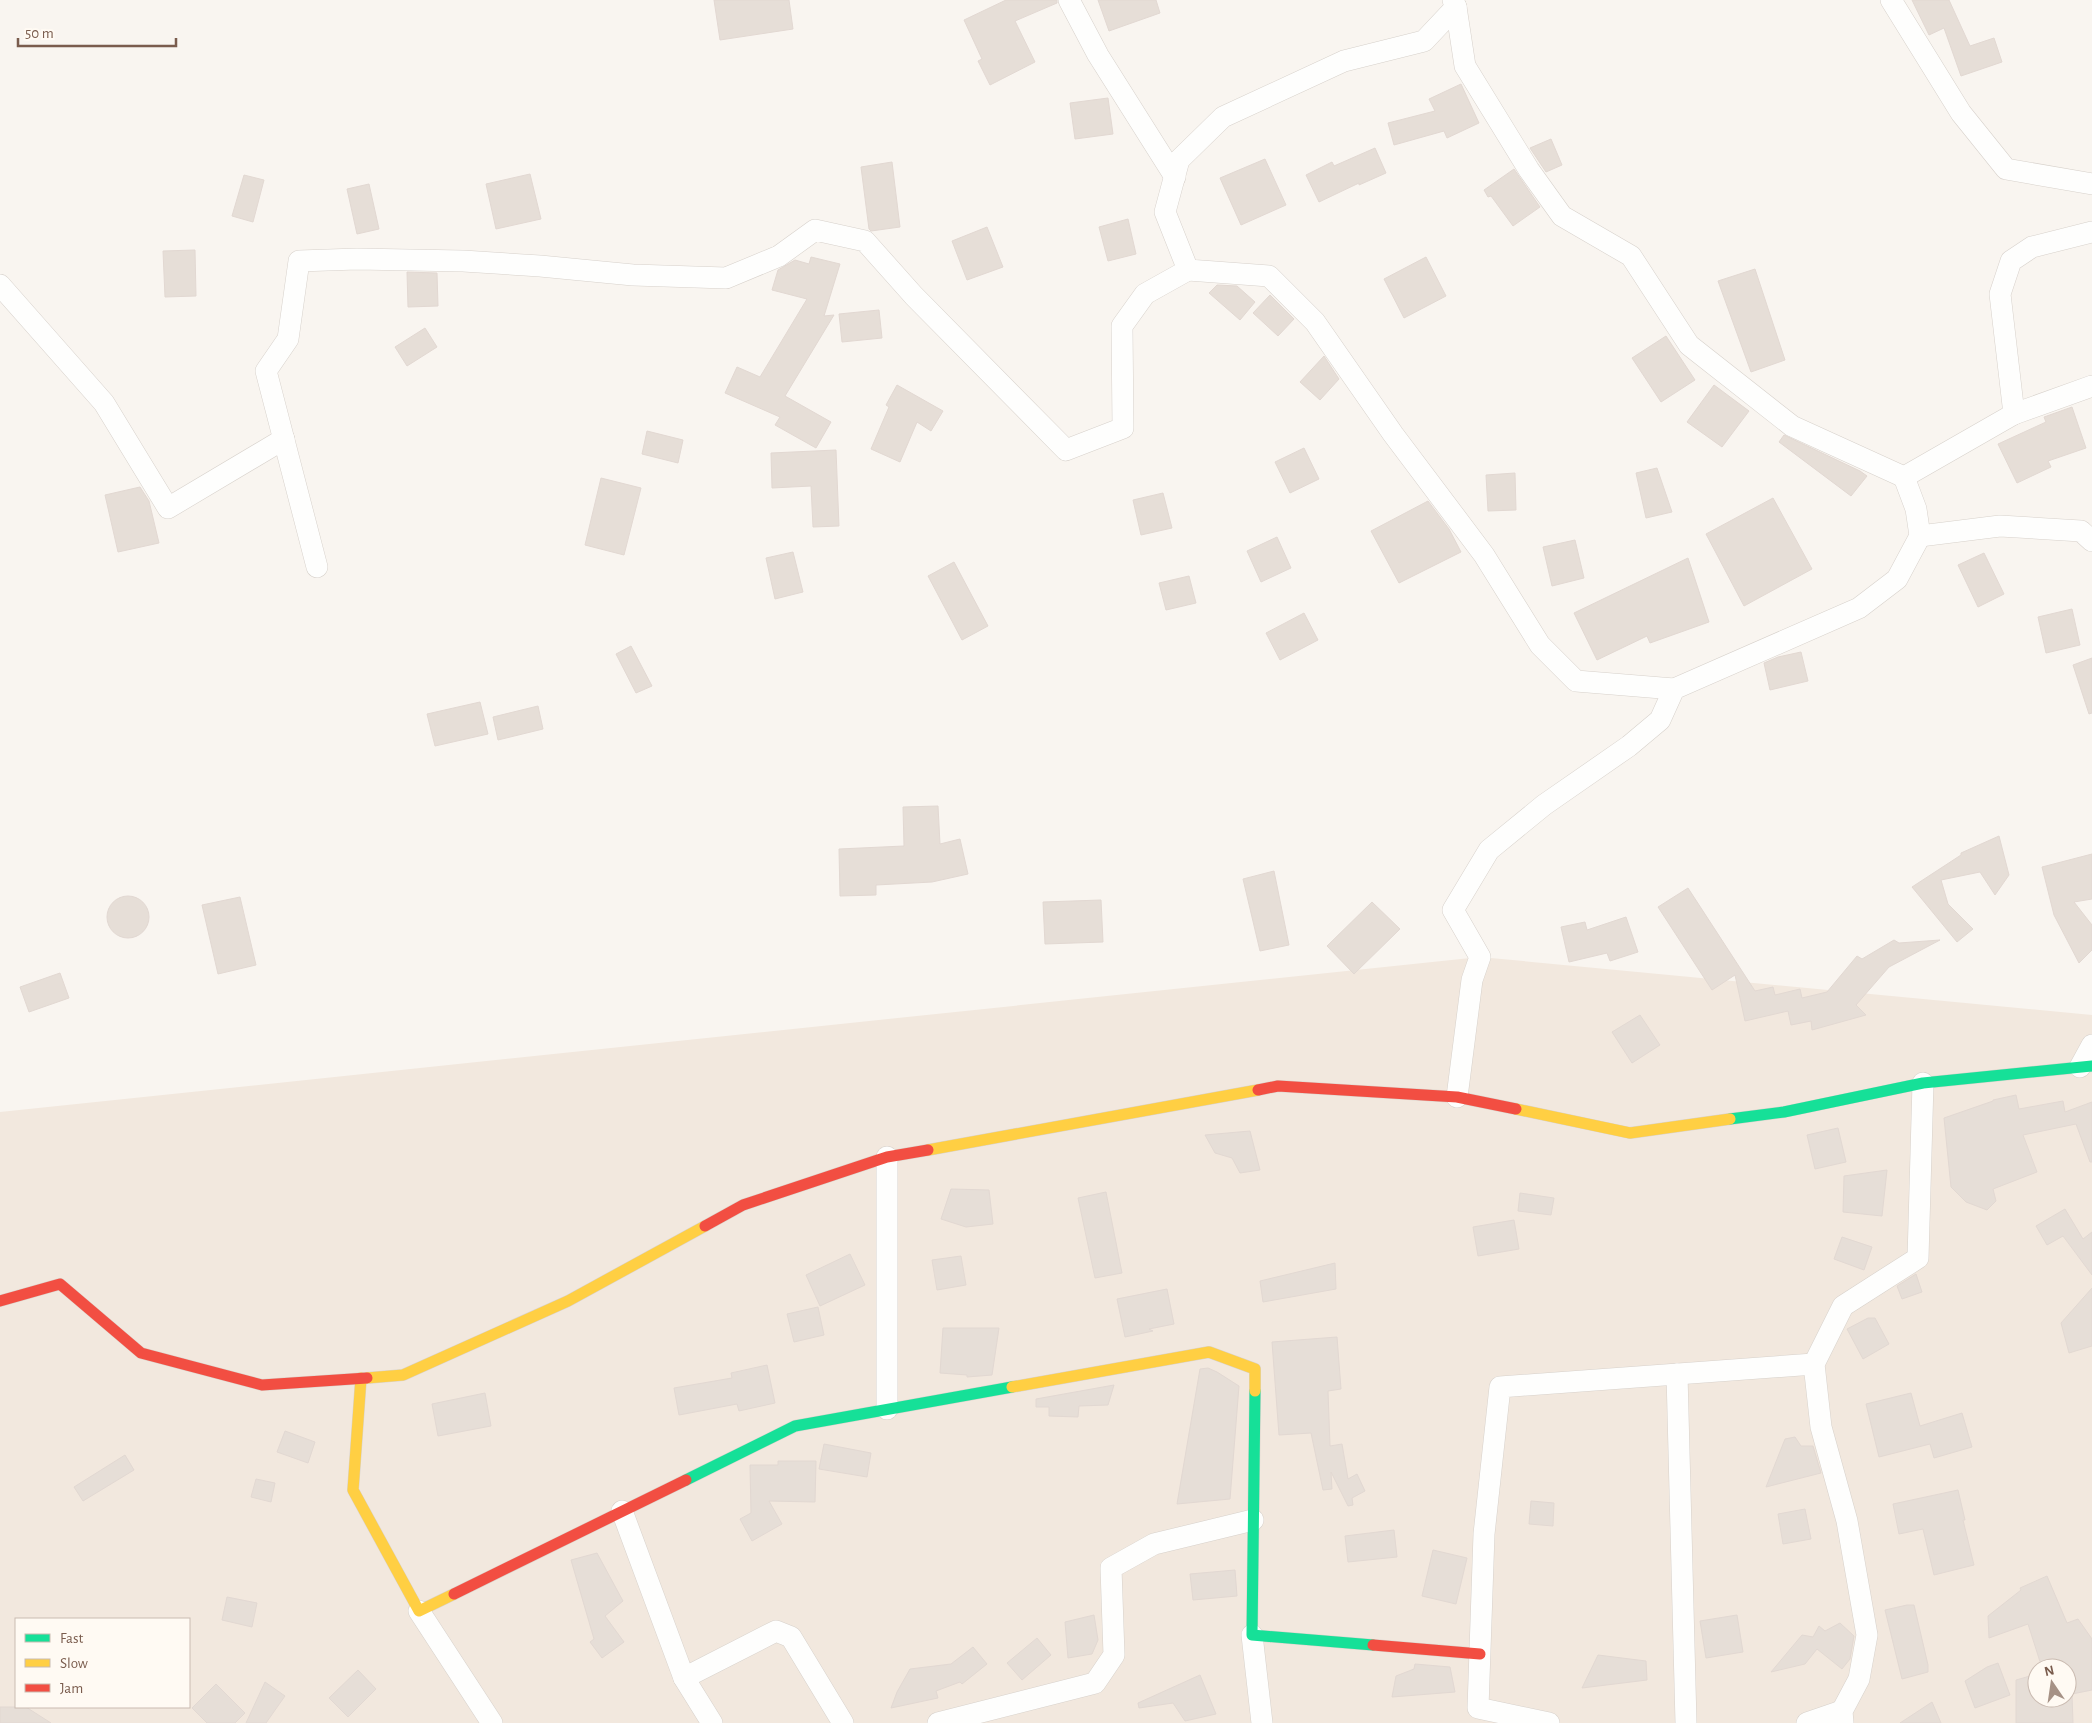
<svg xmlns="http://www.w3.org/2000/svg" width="2092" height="1723" viewBox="0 0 2092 1723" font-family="'Alegreya Sans',sans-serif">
<rect width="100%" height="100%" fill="#f9f5f0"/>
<path fill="#f2e8de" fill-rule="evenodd" d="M 1480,957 L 2092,1015 L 2092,1723 L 0,1723 L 0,1112 ZM 16,1619 L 189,1619 L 189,1707 L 16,1707 ZM 2037,1668 L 2067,1668 L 2067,1698 L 2037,1698 Z"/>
<g fill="#e6ded7" stroke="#e2d8d2">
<polygon points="714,0 789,0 793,29 720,40"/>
<polygon points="1006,0 1057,0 1057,3 1015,21 1035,62 990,85 978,61 982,59 964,20"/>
<polygon points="1098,0 1156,0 1160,13 1109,31"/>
<polygon points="1912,0 1949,0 1970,46 1994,38 2002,62 1961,76 1944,28 1929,35"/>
<polygon points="1461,84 1479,123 1447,138 1444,131 1394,145 1388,123 1435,111 1429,99"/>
<polygon points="1108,98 1113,134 1075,139 1070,103"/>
<polygon points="1551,139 1562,165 1546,172 1530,148"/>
<polygon points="1375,148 1386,173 1359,185 1359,183 1319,202 1306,175 1332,162 1334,166"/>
<polygon points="1265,159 1286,205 1241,225 1220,178"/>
<polygon points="892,162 900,227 871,231 869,229 861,167"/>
<polygon points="1514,169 1540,207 1513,226 1491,196 1488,197 1484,190"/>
<polygon points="530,174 541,219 496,229 486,184"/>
<polygon points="244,175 264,180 253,222 232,216"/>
<polygon points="369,184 379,229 357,234 347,189"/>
<polygon points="1128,219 1136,254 1108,261 1099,227"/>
<polygon points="987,227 1003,267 967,280 952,241"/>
<polygon points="195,250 196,296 165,297 163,251"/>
<polygon points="811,257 840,264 824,316 834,315 785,396 831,422 816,448 775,425 780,417 725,393 737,367 760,377 807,299 772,290 778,270 795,260 809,264"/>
<polygon points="1426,257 1446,296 1404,318 1384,279"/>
<polygon points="1755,269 1785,360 1751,372 1718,281"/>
<polygon points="407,272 437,273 438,306 408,307"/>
<polygon points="1217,285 1237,286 1255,302 1240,320 1209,293"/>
<polygon points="1270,295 1294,319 1278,336 1253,313"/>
<polygon points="879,310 882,338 842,342 839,314"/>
<polygon points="425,328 437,347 407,366 395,347"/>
<polygon points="1666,336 1695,380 1661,402 1632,358"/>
<polygon points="1324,356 1339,379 1320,400 1300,382"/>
<polygon points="897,385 943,411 931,431 917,422 900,462 871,449 889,407 886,405"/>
<polygon points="1714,385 1749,411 1722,447 1687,422"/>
<polygon points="2072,407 2086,448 2048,461 2051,467 2017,483 1998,444 2046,422 2044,417"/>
<polygon points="647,431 683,440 678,463 642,454"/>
<polygon points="1784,435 1860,471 1867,476 1851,496 1779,442"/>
<polygon points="1304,448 1319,479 1290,493 1275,462"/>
<polygon points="836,450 839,526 813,527 811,486 772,488 771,453"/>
<polygon points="1657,468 1672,512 1646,518 1636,473"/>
<polygon points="1515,473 1516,510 1488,511 1486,475"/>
<polygon points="601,478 641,488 624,555 585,545"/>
<polygon points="140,487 149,501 159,543 118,552 105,495"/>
<polygon points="1163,493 1172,528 1141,535 1133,500"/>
<polygon points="1773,498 1812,569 1744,606 1706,534"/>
<polygon points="1428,501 1449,529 1461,552 1399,583 1371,531"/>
<polygon points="1277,537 1291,568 1261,582 1247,551"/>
<polygon points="1575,540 1584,578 1552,586 1543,547"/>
<polygon points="793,552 803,592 775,599 766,558"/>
<polygon points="1984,553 2004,594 1978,607 1958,565"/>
<polygon points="1688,558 1709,622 1650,643 1647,636 1597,660 1574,613"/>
<polygon points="954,562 988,626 962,640 928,576"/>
<polygon points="1189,576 1196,603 1166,610 1159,583"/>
<polygon points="2072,609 2080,645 2046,653 2038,617"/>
<polygon points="1304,613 1318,640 1280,660 1266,633"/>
<polygon points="631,646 652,686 636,693 616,654"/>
<polygon points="1801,652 1808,681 1770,690 1764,663 1778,657"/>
<polygon points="2092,658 2092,713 2089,714 2073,665"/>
<polygon points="480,702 488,734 435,746 427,714"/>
<polygon points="538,706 543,729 498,740 493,717"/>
<polygon points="938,806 940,844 960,839 968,874 932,882 876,885 876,895 840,896 839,849 904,846 903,807"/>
<polygon points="1999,836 2009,875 1995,895 1980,872 1941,880 1948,904 1973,929 1957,942 1912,887 1961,855 1961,853"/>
<polygon points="2092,854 2092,899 2074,902 2092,925 2092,950 2079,963 2054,915 2042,867"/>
<polygon points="1274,871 1289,945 1260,951 1243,879"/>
<polygon points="1688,888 1755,991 1773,987 1775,995 1800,989 1802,998 1827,992 1857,956 1862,959 1894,940 1899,943 1940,940 1889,967 1856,1005 1866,1015 1812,1030 1811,1021 1791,1025 1788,1011 1745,1021 1735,975 1712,990 1658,907"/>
<circle cx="128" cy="917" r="21"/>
<polygon points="240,897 256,965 218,974 202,905"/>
<polygon points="1101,900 1103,942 1045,944 1043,902"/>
<polygon points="1372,902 1400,929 1354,974 1327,946"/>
<polygon points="1626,917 1638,952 1610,961 1607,953 1569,962 1561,927 1585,922 1587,930"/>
<polygon points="60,973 69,998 29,1012 20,987"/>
<polygon points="1640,1015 1660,1045 1632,1063 1612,1032"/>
<polygon points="2016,1095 2019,1109 2063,1101 2065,1112 2092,1102 2092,1162 2090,1162 2076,1124 2023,1135 2037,1172 1993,1189 1996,1201 1987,1210 1966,1202 1951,1187 1944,1118 1993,1101 1993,1100"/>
<polygon points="1838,1128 1846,1162 1815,1169 1807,1135"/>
<polygon points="1250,1131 1260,1170 1240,1173 1232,1158 1215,1153 1205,1135"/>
<polygon points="1887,1170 1882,1216 1843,1212 1844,1176"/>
<polygon points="951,1189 989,1190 993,1224 966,1227 941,1219"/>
<polygon points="1106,1192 1122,1273 1095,1278 1078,1198"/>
<polygon points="1520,1193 1554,1198 1551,1215 1518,1211"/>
<polygon points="2065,1209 2083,1239 2092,1232 2092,1275 2063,1236 2047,1245 2036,1226"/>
<polygon points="1514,1220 1519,1249 1478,1256 1473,1227"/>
<polygon points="1842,1237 1872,1247 1864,1270 1834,1259"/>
<polygon points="850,1254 865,1285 820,1306 806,1275"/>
<polygon points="961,1256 966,1285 937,1290 932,1260"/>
<polygon points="1335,1263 1336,1289 1263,1302 1260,1281"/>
<polygon points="1916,1274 1922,1292 1902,1299 1897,1286"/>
<polygon points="2092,1288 2092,1346 2069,1353 2061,1323"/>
<polygon points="1167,1289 1174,1324 1149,1329 1153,1331 1125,1337 1117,1299"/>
<polygon points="818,1307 824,1335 794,1342 787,1314"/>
<polygon points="1868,1318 1875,1318 1889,1344 1863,1359 1847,1329"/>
<polygon points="943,1328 999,1328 992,1375 967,1377 967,1375 940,1373"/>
<polygon points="1337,1337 1341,1389 1328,1391 1330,1446 1342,1444 1348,1479 1357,1474 1365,1491 1352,1498 1353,1505 1348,1506 1331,1472 1332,1489 1323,1490 1311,1433 1279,1435 1272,1342"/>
<polygon points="767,1365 775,1403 739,1411 737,1404 679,1415 674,1388 732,1378 731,1373"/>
<polygon points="1208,1368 1217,1372 1239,1386 1230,1499 1177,1504 1200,1369"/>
<polygon points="1114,1385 1108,1405 1079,1406 1078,1417 1049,1416 1049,1407 1036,1407 1036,1399"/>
<polygon points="485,1393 491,1426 438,1436 432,1404"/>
<polygon points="1911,1393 1920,1426 1962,1413 1972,1447 1934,1458 1930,1444 1879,1457 1866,1404"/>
<polygon points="285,1431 315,1442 308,1463 277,1452"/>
<polygon points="1795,1437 1801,1446 1813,1446 1821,1473 1766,1487 1785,1439"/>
<polygon points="824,1444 871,1453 867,1477 819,1469"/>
<polygon points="125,1455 134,1470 83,1501 74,1487"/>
<polygon points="778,1461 816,1461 815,1502 769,1501 782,1524 752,1541 740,1519 751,1513 750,1465 778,1465"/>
<polygon points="256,1479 275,1483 271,1502 251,1497"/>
<polygon points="1958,1490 1965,1520 1963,1520 1974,1565 1934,1575 1923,1529 1899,1534 1893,1504"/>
<polygon points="1531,1501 1554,1503 1553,1526 1529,1524"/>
<polygon points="1805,1509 1811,1539 1783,1544 1778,1514"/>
<polygon points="1394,1530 1397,1557 1348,1562 1345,1536"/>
<polygon points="1433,1550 1467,1558 1456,1604 1422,1596"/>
<polygon points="597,1553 623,1601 605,1616 624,1642 602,1658 590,1642 594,1639 571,1560"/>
<polygon points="1235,1570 1237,1596 1193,1600 1190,1574"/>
<polygon points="2047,1576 2067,1623 2078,1619 2092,1639 2092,1690 2072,1694 2073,1723 2016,1723 2016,1680 2037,1674 2037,1698 2067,1698 2067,1668 2042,1668 2028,1624 1989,1638 1988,1616 2021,1590 2020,1588"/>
<polygon points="227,1597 257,1603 252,1627 222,1620"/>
<polygon points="1907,1605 1914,1605 1928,1665 1928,1672 1902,1679 1885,1610"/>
<polygon points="1094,1615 1098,1640 1092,1654 1068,1658 1065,1622"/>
<polygon points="1737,1615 1743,1652 1706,1658 1700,1621"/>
<polygon points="1840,1623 1854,1636 1850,1659 1842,1669 1817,1649 1805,1664 1771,1672 1802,1635 1813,1637 1819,1626 1825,1631"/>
<polygon points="1037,1638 1051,1655 1022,1680 1007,1663"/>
<polygon points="973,1647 987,1664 962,1684 960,1682 936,1691 938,1698 891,1708 897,1692 910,1669 951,1664"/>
<polygon points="1598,1655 1646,1661 1647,1680 1582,1688"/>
<polygon points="1998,1663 2010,1695 1975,1708 1965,1681 1987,1667"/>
<polygon points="1415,1664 1450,1667 1455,1692 1392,1697 1396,1676 1414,1669"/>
<polygon points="358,1670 376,1689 348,1717 329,1698"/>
<polygon points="1200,1675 1216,1714 1185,1721 1173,1703 1139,1708 1138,1703"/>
<polygon points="265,1682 285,1696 266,1723 246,1723"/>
<polygon points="216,1684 245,1713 235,1723 207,1723 192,1708"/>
<polygon points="1932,1702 1941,1723 1900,1723"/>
<polygon points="0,1707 26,1707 51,1723 0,1723"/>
</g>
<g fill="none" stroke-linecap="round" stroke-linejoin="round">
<defs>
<g id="street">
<polyline points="1069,0 1098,55 1175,177"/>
<polyline points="1453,0 1456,7 1424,41 1344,61 1223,117 1179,160 1165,212 1188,270 1269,276 1315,322 1393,434 1484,555 1540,645 1576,681 1674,689"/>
<polyline points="1891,0 1961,113 2006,169 2092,184"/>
<polyline points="1456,7 1465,66 1529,170 1562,216 1631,256 1689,345 1792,426 1904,477"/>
<polyline points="0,285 104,403 168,508 284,439"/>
<polyline points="2014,414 2092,386"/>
<polyline points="1920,536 2000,526 2081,531 2092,541"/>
<polyline points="317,567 266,371 288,339 299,261 357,259 463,261 540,266 633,275 726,278 779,256 815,230 865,241 914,296 1066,450 1123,428 1122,326 1145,294 1188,270"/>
<polyline points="2080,1067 2092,1045"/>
<polyline points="1457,1097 1472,980 1480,957 1453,910 1489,850 1544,805 1629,746 1660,720 1674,689 1859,608 1897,579 1920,536 1916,509 1904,477 2014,414 2000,294 2011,261 2032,247 2092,232"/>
<polyline points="1677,1374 1686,1723"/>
<polyline points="887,1409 887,1157"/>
<polyline points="622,1511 684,1678 712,1723"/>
<polyline points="419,1611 492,1723"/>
<polyline points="1252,1635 1262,1723"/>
<polyline points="684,1678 776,1631 791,1637 843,1723"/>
<polyline points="938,1723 1095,1683 1114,1655 1111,1568 1154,1544 1253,1520"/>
<polyline points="1549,1723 1478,1708 1484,1534 1500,1387 1814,1364"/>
<polyline points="1807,1723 1842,1711"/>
<polyline points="1843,1723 1842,1711 1859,1679 1867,1635 1847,1521 1821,1427 1814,1364 1843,1306 1918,1258 1923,1083"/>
</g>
<g id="fast">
<polyline points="1730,1119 1784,1112 1923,1083 2092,1066"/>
<polyline points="1255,1391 1252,1635 1373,1645"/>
<polyline points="686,1480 795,1426 1012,1387"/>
</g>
<g id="slow">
<polyline points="1516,1109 1630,1133 1730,1119"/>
<polyline points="928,1150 1258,1090"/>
<polyline points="361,1378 353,1490 419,1611 454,1594"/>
<polyline points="367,1378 403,1375 568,1301 705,1226"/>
<polyline points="1012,1387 1209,1352 1255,1369 1255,1391"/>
</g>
<g id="jam">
<polyline points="1258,1090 1278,1086 1457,1097 1516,1109"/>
<polyline points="705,1226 743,1205 887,1157 928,1150"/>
<polyline points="0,1301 60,1284 141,1353 262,1385 367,1378"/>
<polyline points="454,1594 686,1480"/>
<polyline points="1373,1645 1480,1654"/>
</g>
</defs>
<use href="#street" stroke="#d7d1cb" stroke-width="22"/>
<use href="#fast" stroke="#d9d2cb" stroke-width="12"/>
<use href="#slow" stroke="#d9d2cb" stroke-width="12"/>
<use href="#jam" stroke="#d9d2cb" stroke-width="12"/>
<use href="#street" stroke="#fefefd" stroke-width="21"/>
<use href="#fast" stroke="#16e098" stroke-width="11"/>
<use href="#slow" stroke="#ffcf43" stroke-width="11"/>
<use href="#jam" stroke="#f24e42" stroke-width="11"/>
</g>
<rect x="15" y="1618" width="175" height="90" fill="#fffaf3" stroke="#cabbb1"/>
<rect x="25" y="1634" width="25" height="8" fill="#16e098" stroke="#cabbb1"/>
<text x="60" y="1643" font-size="15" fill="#7a5c4d">Fast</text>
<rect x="25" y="1659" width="25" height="8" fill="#ffcf43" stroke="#cabbb1"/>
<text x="60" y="1668" font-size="15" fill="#7a5c4d">Slow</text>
<rect x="25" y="1684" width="25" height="8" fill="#f24e42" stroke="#cabbb1"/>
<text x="60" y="1693" font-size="15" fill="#7a5c4d">Jam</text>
<g transform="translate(2052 1683) rotate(347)"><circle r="24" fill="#fffaf3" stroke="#cabbb1"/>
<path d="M0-4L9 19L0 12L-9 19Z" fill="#a69286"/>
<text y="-8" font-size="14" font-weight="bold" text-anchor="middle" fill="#7a5c4d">N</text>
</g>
<path d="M18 38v8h158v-8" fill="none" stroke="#7a5c4d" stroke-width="2.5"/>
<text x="25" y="38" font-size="15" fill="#7a5c4d" stroke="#fffaf3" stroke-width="4" paint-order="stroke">50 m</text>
</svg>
